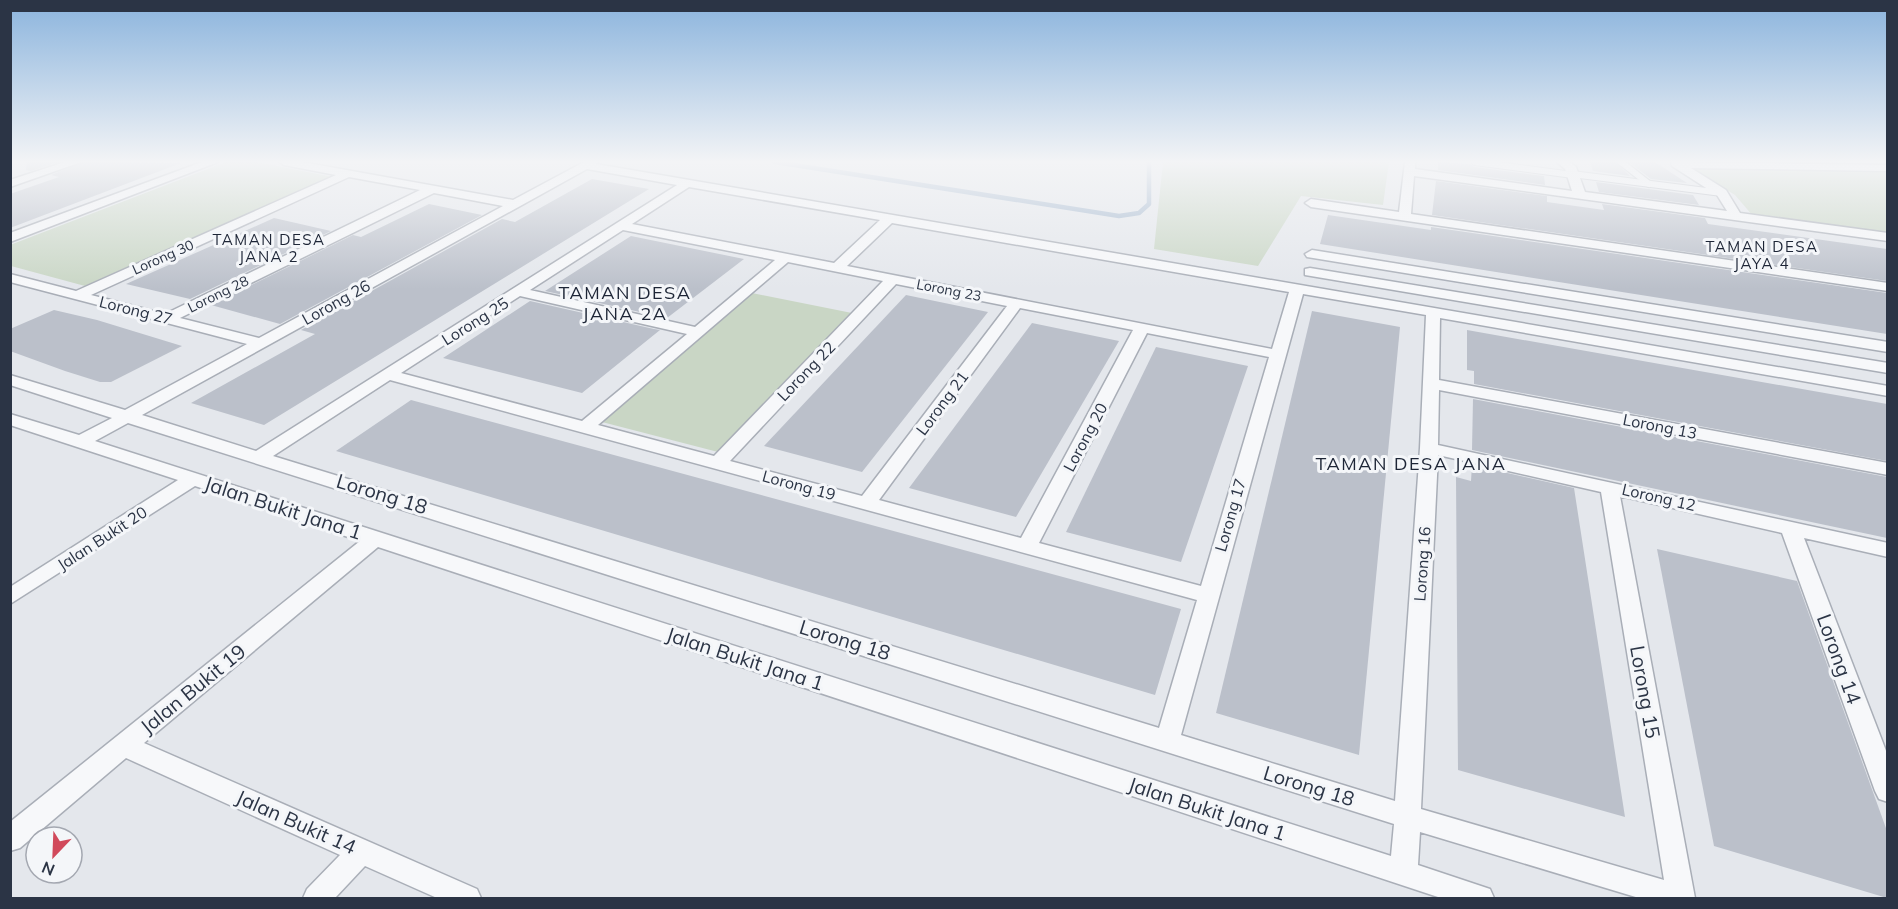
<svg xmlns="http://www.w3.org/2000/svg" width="1898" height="909" viewBox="0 0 1898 909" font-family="Mulish,sans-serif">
<rect width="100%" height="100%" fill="#e4e7ec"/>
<g fill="#c9d6c5">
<polygon points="226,162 257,162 333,177 85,286 11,266 10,245"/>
<polygon points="1163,162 1389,162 1383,205 1301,196 1258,266 1154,249"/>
<polygon points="1690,167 1887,171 1887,234 1753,216 1735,195"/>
<polygon points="752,293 852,313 718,452 602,422"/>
</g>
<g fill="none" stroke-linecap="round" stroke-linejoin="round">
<polyline stroke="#9fb4cc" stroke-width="4.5" points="775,162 1119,216 1139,213 1149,204 1149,162"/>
</g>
<g fill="#bbc0ca">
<polygon points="27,162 58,162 31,171 26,170"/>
<polygon points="83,162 181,163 10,228 10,194 59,177 51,175"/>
<polygon points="1438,162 1470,164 1474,167 1544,176 1545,185 1438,170"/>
<polygon points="1590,162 1616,162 1630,176 1593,171"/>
<polygon points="1629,162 1655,162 1687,183 1651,179"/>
<polygon points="592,179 649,189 264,425 191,403 315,334 301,330 502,219 515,222"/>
<polygon points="1436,181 1547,196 1547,202 1604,210 1602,204 1705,218 1708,224 1887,249 1887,281 1432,215"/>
<polygon points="1596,182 1693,195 1699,205 1599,192"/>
<polygon points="429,204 482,215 280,324 211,305 353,235 361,237"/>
<polygon points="1328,215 1431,230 1431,227 1887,293 1887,334 1320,244"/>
<polygon points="274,218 331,231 190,299 126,284"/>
<polygon points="631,236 744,259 667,318 545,291"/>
<polygon points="906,295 988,312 862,472 764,446"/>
<polygon points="530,301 654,329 660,330 582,393 443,358"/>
<polygon points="54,310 97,320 182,346 111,382 100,382 65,371 10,351 10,329"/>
<polygon points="1312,311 1400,327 1359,755 1216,713"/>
<polygon points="1032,323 1119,341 1016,517 909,488"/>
<polygon points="1467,330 1887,404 1887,461 1474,384 1474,371 1467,370"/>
<polygon points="1156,347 1248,366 1181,562 1066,532"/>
<polygon points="1473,399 1887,477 1887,538 1472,450"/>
<polygon points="411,400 1181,609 1155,695 336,451"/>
<polygon points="1472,465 1574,488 1625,817 1458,770 1456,477 1471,481"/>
<polygon points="1657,549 1797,581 1887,831 1887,898 1714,846"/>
</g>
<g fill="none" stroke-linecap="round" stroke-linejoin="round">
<defs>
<g id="service">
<polyline points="1475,162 1573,175"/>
<polyline points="1621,162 1649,184"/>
<polyline points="1572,174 1722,193"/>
</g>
<g id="minor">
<polygon points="65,162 81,162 10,187 10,180"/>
<polygon points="202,162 218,162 10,242 10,233"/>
<path d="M 279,162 L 302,162 L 513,200 L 584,162 L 597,162 L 596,164 L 1888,386 L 1888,396 L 1440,318 L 1439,380 L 1888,463 L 1888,475 L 1439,390 L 1438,445 L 1888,543 L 1888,557 L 1804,538 L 1888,756 L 1888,802 L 1879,799 L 1875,791 L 1782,533 L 1620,496 L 1695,898 L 1639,898 L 1420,832 L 1418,865 L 1490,889 L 1494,898 L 1441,898 L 378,547 L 144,743 L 477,889 L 481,898 L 437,898 L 365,866 L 335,898 L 303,898 L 307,889 L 340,855 L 126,758 L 20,848 L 10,851 L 10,822 L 360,541 L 195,486 L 10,604 L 10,587 L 178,480 L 10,425 L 10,414 L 79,435 L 112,418 L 10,385 L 10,375 L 125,410 L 247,344 L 10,282 L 10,274 L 76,291 L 336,175 L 284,165 ZM 587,169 L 677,185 L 256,451 L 142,415 ZM 349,177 L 420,190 L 165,314 L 91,295 ZM 689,187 L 880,220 L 834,263 L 632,224 ZM 434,193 L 503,206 L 259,338 L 180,318 ZM 892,223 L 1289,292 L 1272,349 L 847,266 ZM 623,230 L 775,260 L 695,327 L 530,290 ZM 788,262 L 883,281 L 714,456 L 598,425 ZM 896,284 L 1007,306 L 862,496 L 730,461 ZM 1303,294 L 1426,315 L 1420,448 L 1395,801 L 1181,735 ZM 520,296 L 687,334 L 582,421 L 401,373 ZM 1020,308 L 1133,330 L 1021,538 L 879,500 ZM 1147,333 L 1269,357 L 1201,586 L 1039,543 ZM 390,380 L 1197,600 L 1159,728 L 273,456 ZM 128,423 L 1394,824 L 1391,856 L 95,441 ZM 1438,455 L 1601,492 L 1664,880 L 1421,809 Z"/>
<polygon points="1405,162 1415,162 1415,169 1572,191 1565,169 1557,162 1570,162 1576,167 1585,192 1727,211 1717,195 1672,166 1671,162 1888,165 1888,171 1691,168 1726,190 1740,213 1888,233 1888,241 1414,176 1411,214 1888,283 1888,291 1311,207 1305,203 1311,199 1399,212"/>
<polygon points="1312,250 1888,342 1888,352 1307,257 1305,254"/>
<polygon points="1310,268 1888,363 1888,373 1305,275 1305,269"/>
</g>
</defs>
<use href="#service" stroke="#a9aeb7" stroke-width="8"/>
<use href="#minor" stroke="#a9aeb7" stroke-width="3"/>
<use href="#service" stroke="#f7f8fa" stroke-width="6"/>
<use href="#minor" fill="#f7f8fa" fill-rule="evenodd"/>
</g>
<linearGradient id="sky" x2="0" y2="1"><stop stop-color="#8bb4dd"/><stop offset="0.56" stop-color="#f3f4f6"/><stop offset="1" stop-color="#f3f4f6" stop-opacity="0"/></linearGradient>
<rect width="1898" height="289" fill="url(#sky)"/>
<g text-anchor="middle" stroke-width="6" stroke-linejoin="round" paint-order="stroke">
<g font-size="14" fill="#2b3445" stroke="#f4f6f9">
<text transform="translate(163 257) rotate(-24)" y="5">Lorong 30</text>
<text transform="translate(949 290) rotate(11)" y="5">Lorong 23</text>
<text transform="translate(218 294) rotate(-26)" y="5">Lorong 28</text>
</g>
<g font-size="15" letter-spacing="1.5" fill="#1d2536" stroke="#f4f6f9">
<text x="269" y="245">TAMAN DESA<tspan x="269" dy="17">JANA 2</tspan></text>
<text x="1762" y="252">TAMAN DESA<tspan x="1762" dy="17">JAYA 4</tspan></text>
</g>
<g font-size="16" fill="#2b3445" stroke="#f4f6f9">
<text transform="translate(336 302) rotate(-29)" y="6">Lorong 26</text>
<text transform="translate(136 310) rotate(14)" y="6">Lorong 27</text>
<text transform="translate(475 321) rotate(-32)" y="6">Lorong 25</text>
<text transform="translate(806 371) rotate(-46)" y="6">Lorong 22</text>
<text transform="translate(942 403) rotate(-53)" y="6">Lorong 21</text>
<text transform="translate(1660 426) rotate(11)" y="6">Lorong 13</text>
<text transform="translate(1085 437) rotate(-62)" y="6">Lorong 20</text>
<text transform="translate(799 485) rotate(15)" y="6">Lorong 19</text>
<text transform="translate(1659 497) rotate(13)" y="6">Lorong 12</text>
<text transform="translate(1230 515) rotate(-74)" y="6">Lorong 17</text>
<text transform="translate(102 538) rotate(-33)" y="6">Jalan Bukit 20</text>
<text transform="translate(1422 564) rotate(-86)" y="6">Lorong 16</text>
</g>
<g font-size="18" letter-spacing="1.5" fill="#1d2536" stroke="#f4f6f9">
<text x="625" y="299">TAMAN DESA<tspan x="625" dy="21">JANA 2A</tspan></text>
<text x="1411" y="470">TAMAN DESA JANA</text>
</g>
<g font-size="20" fill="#2b3445" stroke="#f4f6f9">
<text transform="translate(382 494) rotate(17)" y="7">Lorong 18</text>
<text transform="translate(283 508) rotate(18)" y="7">Jalan Bukit Jana 1</text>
<text transform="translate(845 640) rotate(17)" y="7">Lorong 18</text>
<text transform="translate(745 659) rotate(18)" y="7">Jalan Bukit Jana 1</text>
<text transform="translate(1839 659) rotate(70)" y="7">Lorong 14</text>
<text transform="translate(193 689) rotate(-39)" y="7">Jalan Bukit 19</text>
<text transform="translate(1645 692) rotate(80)" y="7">Lorong 15</text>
<text transform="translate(1309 786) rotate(17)" y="7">Lorong 18</text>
<text transform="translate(1207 809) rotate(18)" y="7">Jalan Bukit Jana 1</text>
<text transform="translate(296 822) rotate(24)" y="7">Jalan Bukit 14</text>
</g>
</g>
<rect width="1898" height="909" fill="none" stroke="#2b3445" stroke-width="24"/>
<g transform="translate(54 855) rotate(203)"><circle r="28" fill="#f4f6f9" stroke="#a4a8b1" stroke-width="1.5"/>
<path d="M0-4.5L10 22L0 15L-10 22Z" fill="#d1495b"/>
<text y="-9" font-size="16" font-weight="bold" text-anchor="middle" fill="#2b3445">N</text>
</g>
</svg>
